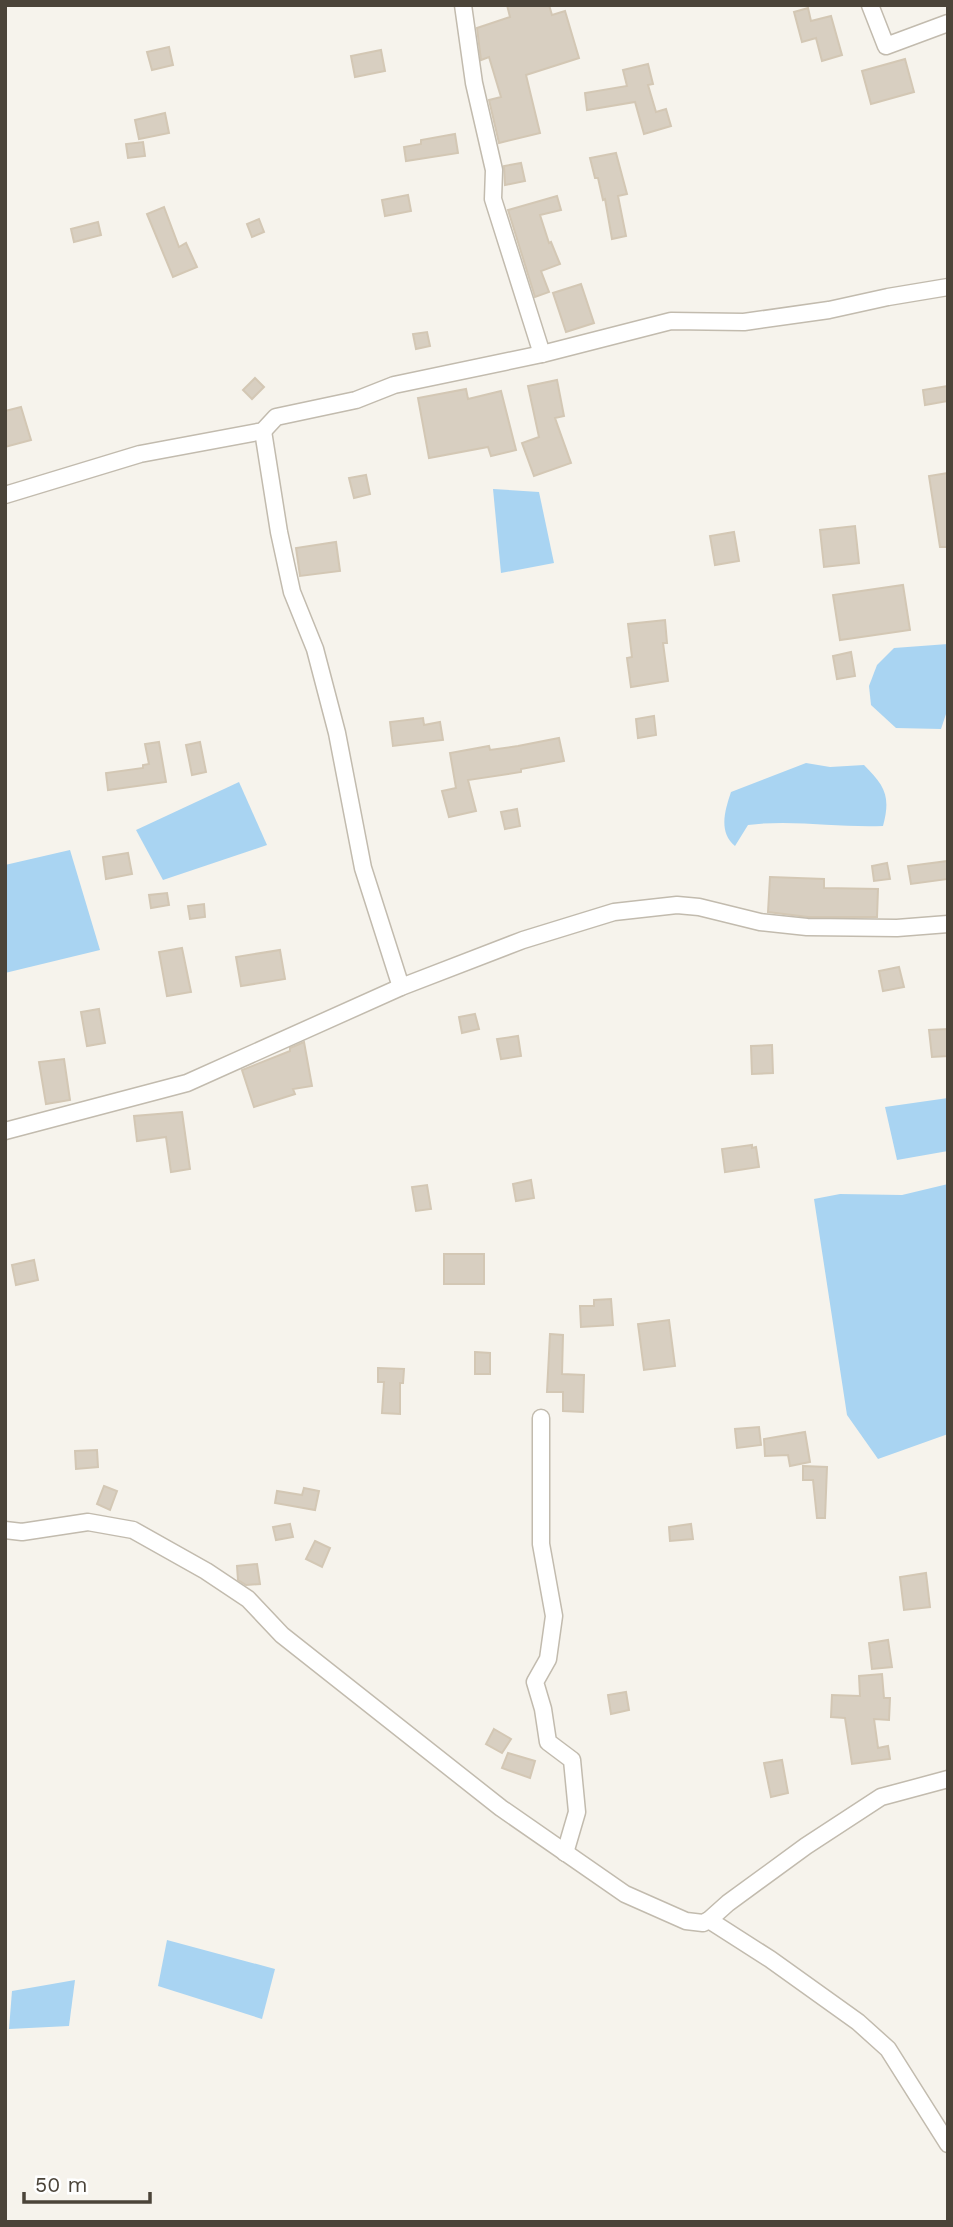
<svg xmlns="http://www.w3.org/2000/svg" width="953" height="2227" viewBox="0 0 953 2227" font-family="'Work Sans',sans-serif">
<rect width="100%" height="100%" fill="#f6f3ec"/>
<g fill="#a9d4f2">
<polygon points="493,489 539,492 554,563 501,573"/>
<polygon points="948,644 948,708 941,729 896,728 871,705 869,686 877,665 894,648"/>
<path d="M 806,763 L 830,767 L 864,765 C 885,786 891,796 883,826 C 838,828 793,819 748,825 L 735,846 C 718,832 725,810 731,792 Z"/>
<polygon points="239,782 267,845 163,880 136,830"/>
<polygon points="70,850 100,950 5,973 5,865"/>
<polygon points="948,1098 948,1151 897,1160 885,1107"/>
<polygon points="948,1184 948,1434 878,1459 847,1415 814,1199 840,1194 902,1195"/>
<polygon points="167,1940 275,1969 262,2019 158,1986"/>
<polygon points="75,1980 69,2026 9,2029 12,1991"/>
</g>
<g fill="#d8cfc1" stroke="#d3c7b4" stroke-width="2">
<polygon points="507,5 549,5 552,15 565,11 579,58 526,75 540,133 499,143 489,100 501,97 489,57 481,60 477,28 510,17"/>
<polygon points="808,8 811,21 831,16 842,55 822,61 816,38 802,42 794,12"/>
<polygon points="169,47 173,65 152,70 147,52"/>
<polygon points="381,50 385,71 355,77 351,56"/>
<polygon points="905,59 914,92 871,104 862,71"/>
<polygon points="648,64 653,84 648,85 656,112 666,109 671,126 644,134 635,102 587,110 585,93 627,86 623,70"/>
<polygon points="165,113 169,133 139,139 135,120"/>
<polygon points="455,134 458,153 406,161 404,147 421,144 421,140"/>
<polygon points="143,142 145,156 128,158 126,144"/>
<polygon points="616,153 627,194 618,196 626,236 612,239 605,199 603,200 598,178 595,178 590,158"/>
<polygon points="521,163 525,181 505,185 504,166"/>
<polygon points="408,195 411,211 385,216 382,200"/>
<polygon points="557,196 561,210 540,215 549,243 551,242 560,264 541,271 549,292 535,297 508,210"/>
<polygon points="164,207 179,247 186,243 197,267 173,277 147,214"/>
<polygon points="259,219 264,232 252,237 247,224"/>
<polygon points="98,222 101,235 74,242 71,229"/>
<polygon points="581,284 594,323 566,332 553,293"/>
<polygon points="427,332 430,346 416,349 413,334"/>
<polygon points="255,378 264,387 252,399 243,390"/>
<polygon points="557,380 564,416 555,418 571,463 534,476 522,443 539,437 528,386"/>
<polygon points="948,386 948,401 925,405 923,390"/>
<polygon points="466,389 468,399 501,391 516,450 491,456 488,447 429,458 418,398"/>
<polygon points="21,407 31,440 5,447 5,411"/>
<polygon points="948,473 948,547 940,547 929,476"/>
<polygon points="366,475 370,494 354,498 349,478"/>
<polygon points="855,526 859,563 824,567 820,530"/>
<polygon points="734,532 739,561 715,565 710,536"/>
<polygon points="336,542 340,571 300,576 296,548"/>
<polygon points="903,585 910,630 840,640 833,595"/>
<polygon points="665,620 667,643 663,643 668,681 631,687 627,658 632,657 628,624"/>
<polygon points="851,652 855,676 837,679 833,656"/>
<polygon points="654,716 656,735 638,738 636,719"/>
<polygon points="423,718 424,725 440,722 443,740 393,746 390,722"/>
<polygon points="559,738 564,761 521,769 521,772 468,780 476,811 449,817 442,791 456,788 450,753 489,746 490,750 518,746"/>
<polygon points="159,742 166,782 108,790 106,773 143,768 143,765 149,764 145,744"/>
<polygon points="200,742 206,772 192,775 186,745"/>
<polygon points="517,809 520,826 505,829 501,812"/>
<polygon points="128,853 132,874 106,879 103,857"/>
<polygon points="948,861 948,879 911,884 908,866"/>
<polygon points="887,863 890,879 874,881 872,866"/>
<polygon points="770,877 824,879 824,888 878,889 877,917 808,917 768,912"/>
<polygon points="167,893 169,905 151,908 149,895"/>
<polygon points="204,904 205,917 190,919 188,906"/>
<polygon points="182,948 191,992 167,996 159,952"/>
<polygon points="280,950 285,979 241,986 236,957"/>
<polygon points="899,967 904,987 883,991 879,971"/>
<polygon points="99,1009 105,1043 87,1046 81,1012"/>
<polygon points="475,1014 479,1029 462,1033 459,1017"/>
<polygon points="948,1029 948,1056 932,1057 929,1030"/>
<polygon points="518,1036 521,1056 501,1059 497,1039"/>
<polygon points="304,1042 312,1086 293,1089 295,1094 254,1107 242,1070 290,1051 290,1048"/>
<polygon points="772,1045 773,1073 752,1074 751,1046"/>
<polygon points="64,1059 70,1100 46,1104 39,1062"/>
<polygon points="182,1112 190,1169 171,1172 166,1137 137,1141 134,1116"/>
<polygon points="752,1145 752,1148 756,1147 759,1167 725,1172 722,1149"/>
<polygon points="531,1180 534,1198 516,1201 513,1184"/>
<polygon points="427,1185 431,1209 416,1211 412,1187"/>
<rect x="444" y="1254" width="40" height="30"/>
<polygon points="34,1260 38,1280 16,1285 12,1265"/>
<polygon points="611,1299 613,1325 581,1327 580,1306 594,1306 594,1300"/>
<polygon points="669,1320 675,1366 644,1370 638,1324"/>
<polygon points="550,1334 563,1335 562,1374 584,1375 583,1412 563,1411 563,1392 547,1392"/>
<polygon points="475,1352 490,1353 490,1374 475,1374"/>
<polygon points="378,1368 404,1369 403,1383 400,1383 400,1414 382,1413 384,1382 378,1382"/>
<polygon points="759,1427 761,1445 737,1448 735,1429"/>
<polygon points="805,1432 810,1462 790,1466 788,1455 765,1456 764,1439"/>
<polygon points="97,1450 98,1467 76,1469 75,1451"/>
<polygon points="803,1466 827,1467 825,1518 817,1518 813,1480 803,1480"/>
<polygon points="104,1486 117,1491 110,1510 97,1504"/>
<polygon points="304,1488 319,1491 315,1510 275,1503 277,1491 302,1495"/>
<polygon points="290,1524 293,1537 276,1540 273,1527"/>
<polygon points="691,1524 693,1539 670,1541 669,1527"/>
<polygon points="315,1541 330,1548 322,1567 306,1559"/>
<polygon points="257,1564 260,1584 246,1585 238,1580 237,1566"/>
<polygon points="926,1573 930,1607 904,1610 900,1577"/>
<polygon points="888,1640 892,1667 872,1669 869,1643"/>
<polygon points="882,1674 884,1698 890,1698 889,1720 874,1719 878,1748 888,1746 890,1759 852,1764 845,1718 831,1717 832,1695 860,1696 859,1676"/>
<polygon points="626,1692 629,1710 611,1714 608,1695"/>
<polygon points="494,1729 511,1739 502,1753 486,1744"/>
<polygon points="508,1753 535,1761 530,1778 502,1768"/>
<polygon points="782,1760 788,1793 771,1797 764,1763"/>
</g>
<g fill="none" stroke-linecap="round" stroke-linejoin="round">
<defs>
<g id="minor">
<polyline points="463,5 474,83 494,170 493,199 542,354"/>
<polyline points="870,5 886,46 948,23"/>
<polyline points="263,431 279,532 292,592 315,649 337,733 363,868 401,987"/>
<polyline points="5,495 140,454 263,431 276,417 356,400 394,385 542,354 671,321 744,322 829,310 888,297 948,287"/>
<polyline points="5,1131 187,1083 401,987 523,940 614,912 677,905 699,907 760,922 807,927 897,928 948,924"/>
<polyline points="541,1418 541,1544 554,1616 548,1659 535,1682 543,1709 548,1742 572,1760 577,1812 565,1853"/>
<polyline points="5,1530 22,1532 88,1522 133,1530 206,1571 248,1599 282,1635 501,1808 625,1894 686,1921 703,1923 709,1920 728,1903 806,1846 881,1797 948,1779"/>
<polyline points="709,1920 770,1959 858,2022 888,2049 948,2144"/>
</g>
</defs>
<use href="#minor" stroke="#c2bbae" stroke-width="19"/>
<use href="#minor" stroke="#fff" stroke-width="16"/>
</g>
<rect width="953" height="2227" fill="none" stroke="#4b4439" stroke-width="14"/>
<path d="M24 2192v10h126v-10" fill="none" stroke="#4b4439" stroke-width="3.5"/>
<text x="35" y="2192" font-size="21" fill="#4b4439" stroke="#ffffff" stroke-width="5" paint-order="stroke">50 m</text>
</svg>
